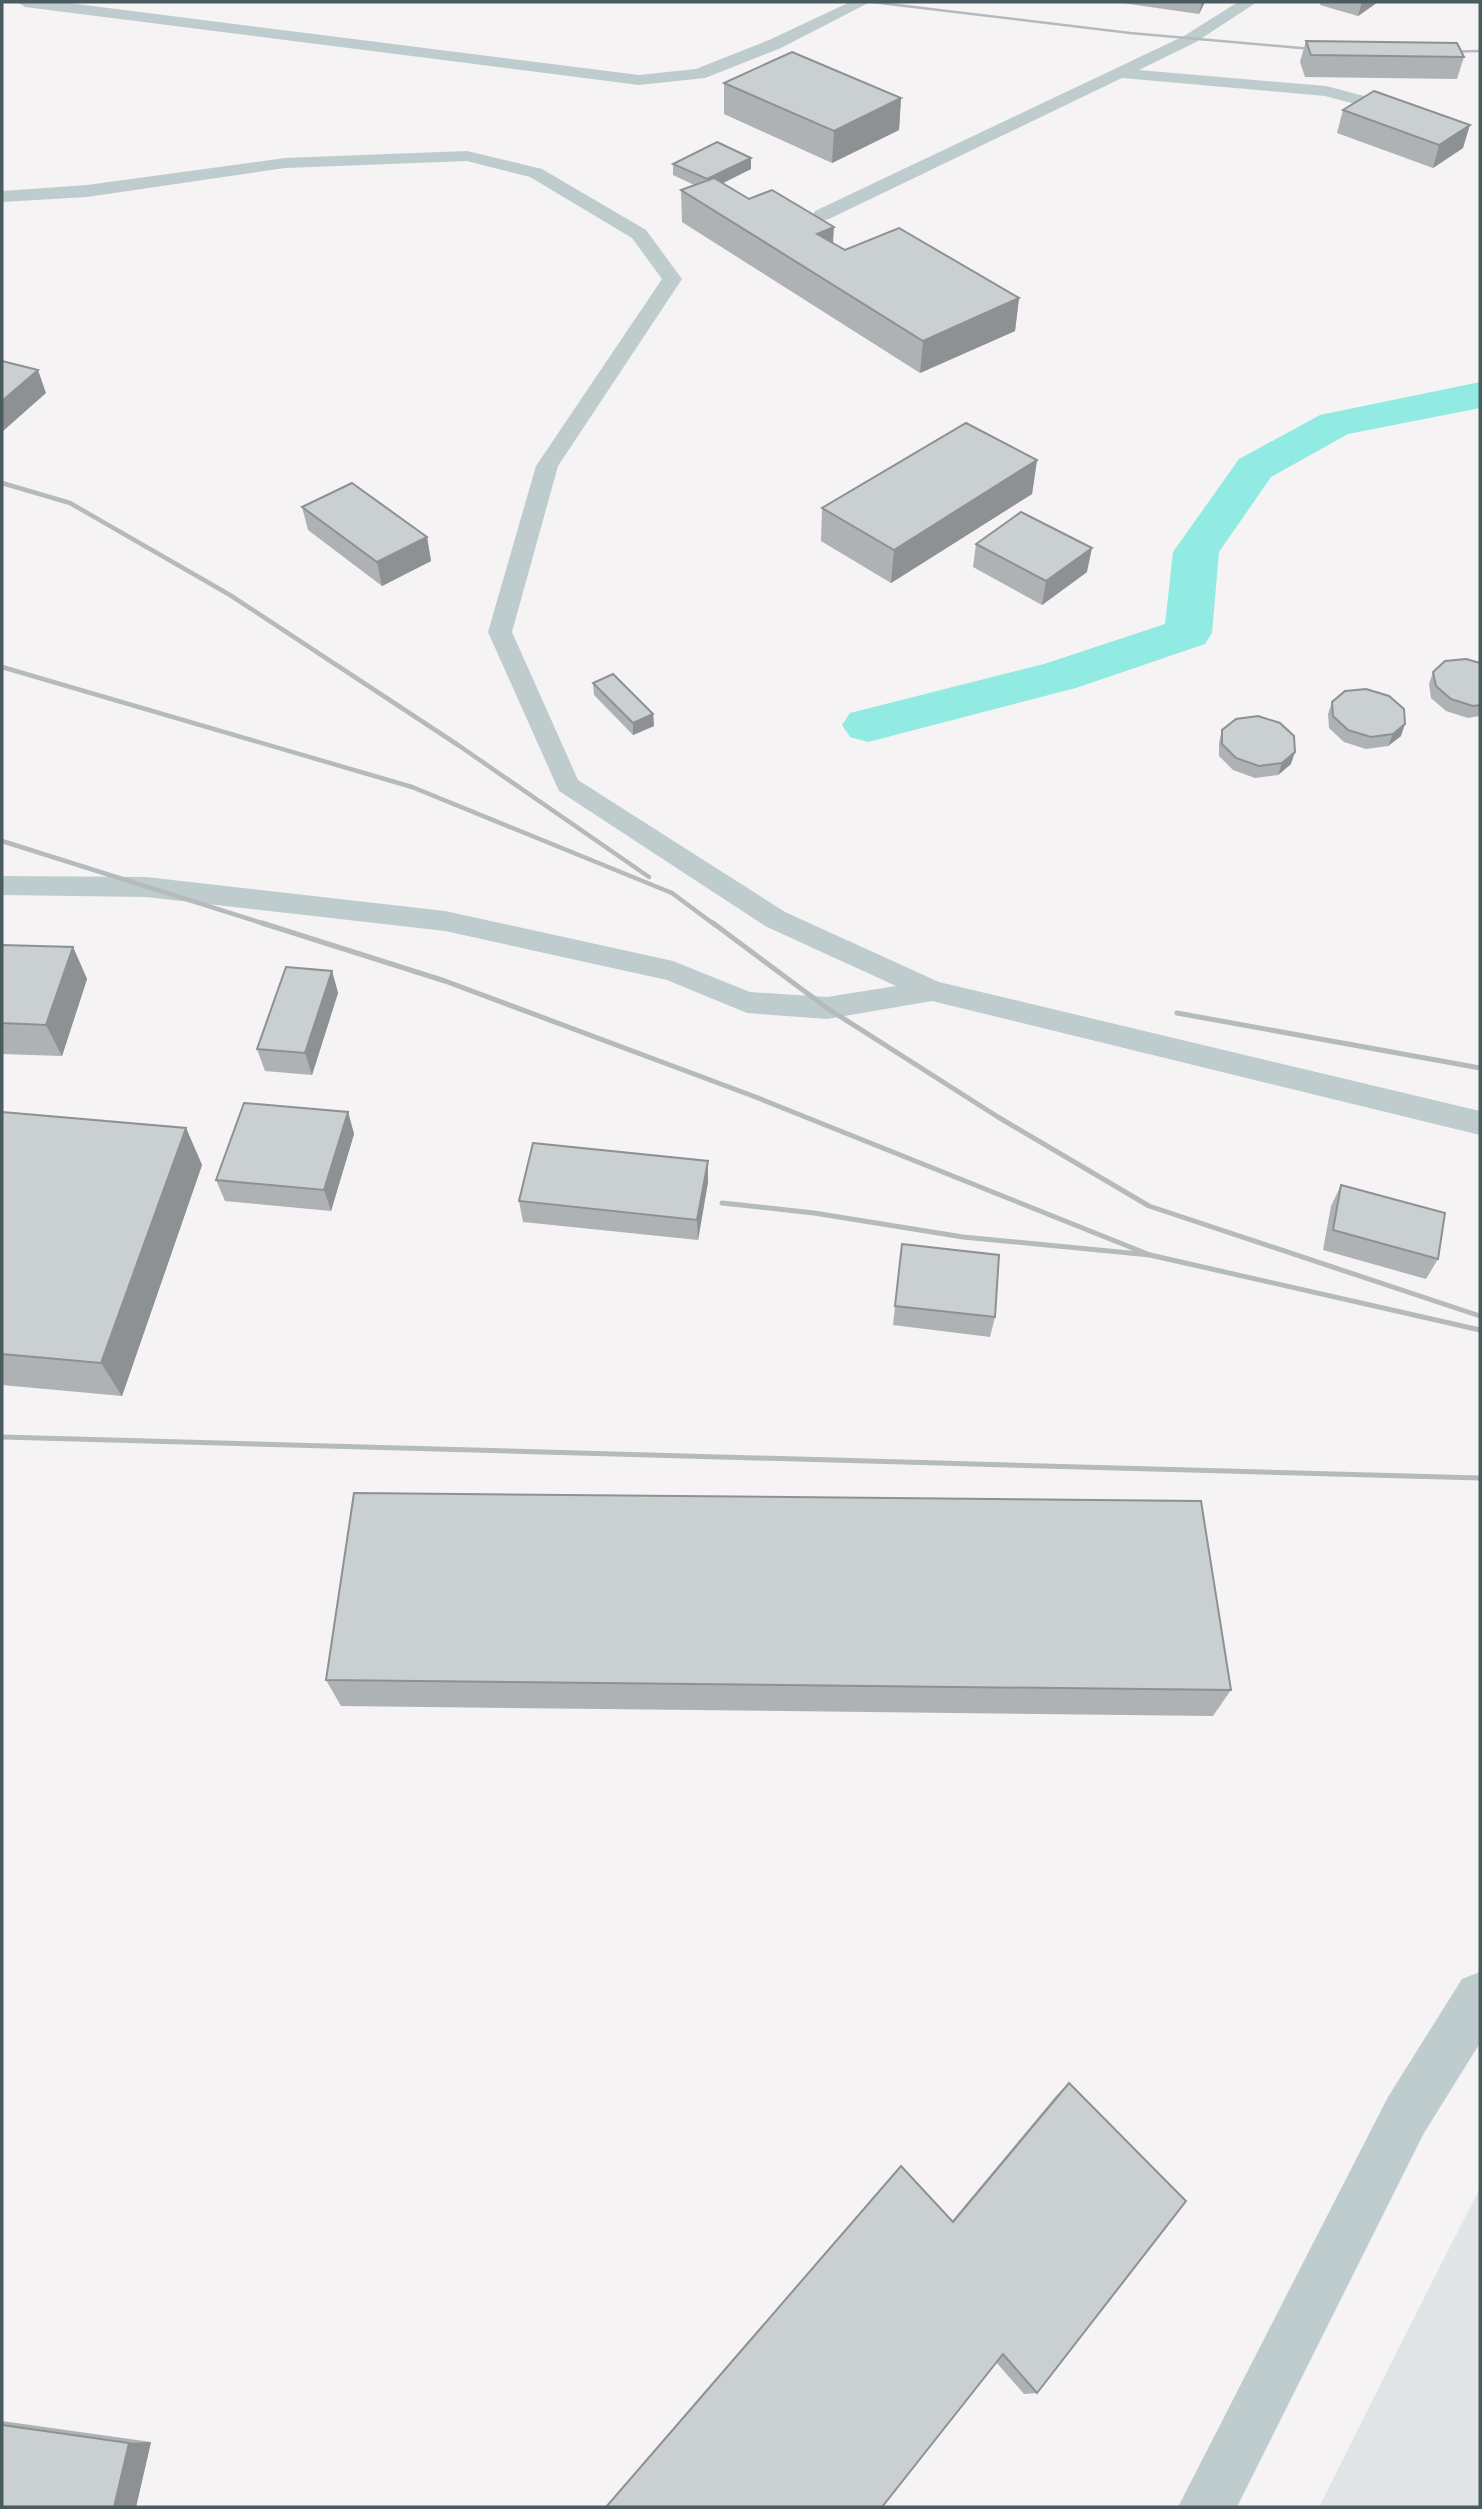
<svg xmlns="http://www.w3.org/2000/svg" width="1482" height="2509" viewBox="0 0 1482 2509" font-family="'DejaVu Sans',sans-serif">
<rect width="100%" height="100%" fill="#f5f3f3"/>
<polygon fill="#e2e5e7" points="1480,2188 1480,2507 1319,2507 1435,2276"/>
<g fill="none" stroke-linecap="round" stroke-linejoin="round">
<polygon fill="#92ebe2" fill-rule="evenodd" points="1480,382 1480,408 1348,434 1271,477 1219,552 1212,633 1205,644 1076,688 868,742 850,737 842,725 850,713 1044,664 1165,624 1173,552 1239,459 1320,415"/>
<g fill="#beccce" fill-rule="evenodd">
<polygon points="17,2 61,2 639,75 696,69 769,40 850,2 870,2 781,48 705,78 639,85 25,7"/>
<polygon points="1238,2 1257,2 1196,42 1139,70 1326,86 1406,107 1409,111 1400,116 1325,96 1122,78 829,219 822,221 813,215 815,211 1184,36"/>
<polygon points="467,151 542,169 646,230 682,279 558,466 512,632 578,780 785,912 939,982 1480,1111 1480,1135 932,1001 827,1019 747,1013 667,980 445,931 146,897 2,895 2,876 146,877 445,911 673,961 750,992 827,997 896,986 765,926 559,791 488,632 536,466 662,279 632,238 530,177 467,161 285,168 87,197 2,202 2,191 87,185 285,158"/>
</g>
<polygon fill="#beccce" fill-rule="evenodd" points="1480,1972 1480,2043 1424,2133 1237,2507 1178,2507 1388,2097 1462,1979"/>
<g stroke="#b5babd" stroke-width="2.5">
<polyline points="872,2 1130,33 1323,50"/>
<polyline points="1442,52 1480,51"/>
</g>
<g stroke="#b5babd" stroke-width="4.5">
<polyline points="2,483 70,503 230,595 458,745 649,877"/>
<polyline points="2,667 412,787 672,893 715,925"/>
<polyline points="2,841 268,925"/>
</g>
<g stroke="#b5babd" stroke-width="5">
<polyline points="262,923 445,981 753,1096 1150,1255"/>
<polyline points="713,923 827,1008 998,1117 1149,1206 1480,1316"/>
<polyline points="1177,1013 1480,1068"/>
<polyline points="722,1203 814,1213 963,1237 1150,1255 1480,1330"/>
<polyline points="2,1437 1480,1478"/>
</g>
</g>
<g fill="#aeb2b5">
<polygon points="1115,2 1205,2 1199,14"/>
<polygon points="1321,2 1378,2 1358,16 1320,5"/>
<polygon points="1306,41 1464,57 1457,79 1305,77 1300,62"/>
<polygon points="724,83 901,98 899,130 832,163 724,114"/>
<polygon points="1343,110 1463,148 1433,168 1337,133"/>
<polygon points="751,158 751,169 723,183 749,199 845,250 1019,298 1015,331 920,373 682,222 681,190 694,185 673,175 673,164"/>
<polygon points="1037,460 1032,494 891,583 821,541 822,508"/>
<polygon points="302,507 427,537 431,561 382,586 308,530"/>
<polygon points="976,544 1087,572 1042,605 973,567"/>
<polygon points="1480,663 1480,716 1468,718 1446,711 1431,698 1429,684 1433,672"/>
<polygon points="593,683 653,714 654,726 633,735 594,695"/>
<polygon points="1332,702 1401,736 1388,746 1366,749 1344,742 1329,728 1328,714"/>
<polygon points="1222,730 1291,764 1278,775 1255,778 1233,770 1219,756 1219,742"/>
<polygon points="2,945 73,947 87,979 62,1056 2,1054"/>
<polygon points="332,971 338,993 312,1075 265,1071 257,1049"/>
<polygon points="2,1112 186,1128 202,1165 122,1396 2,1385"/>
<polygon points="348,1112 354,1134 331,1211 225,1201 216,1180"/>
<polygon points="708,1182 698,1240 523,1222 519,1201"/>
<polygon points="1341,1185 1438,1259 1426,1279 1323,1250 1331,1206"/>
<polygon points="902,1244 995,1317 990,1337 893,1325"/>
<polygon points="326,1680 1231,1690 1213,1716 341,1706"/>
<polygon points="1069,2083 1037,2393 1024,2394 996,2362 952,2221 1056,2096"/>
<polygon points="2,2421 151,2442 136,2507 2,2507"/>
</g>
<g fill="#8d9193">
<polygon points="1202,2 1205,2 1199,14"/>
<polygon points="1362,2 1378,2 1358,16"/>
<polygon points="901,98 899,130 832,163 834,131"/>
<polygon points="1470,125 1463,148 1433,168 1439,145"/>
<polygon points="751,158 751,169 707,191 707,179"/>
<polygon points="834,227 832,259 817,234"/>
<polygon points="1019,298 1015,331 920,373 923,341"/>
<polygon points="38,370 46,393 2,432 2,401"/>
<polygon points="1037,460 1032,494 891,583 894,550"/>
<polygon points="427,537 431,561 382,586 377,562"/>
<polygon points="1092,548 1087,572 1042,605 1046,581"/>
<polygon points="653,714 654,726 633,735 633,723"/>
<polygon points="1405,724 1401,736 1388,746 1393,734"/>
<polygon points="1295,752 1291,764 1278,775 1282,763"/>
<polygon points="73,947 87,979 62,1056 46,1025"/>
<polygon points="332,971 338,993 312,1075 305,1053"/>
<polygon points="348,1112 354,1134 331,1211 324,1190"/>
<polygon points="186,1128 202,1165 122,1396 101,1363"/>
<polygon points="708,1161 708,1182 698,1240 697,1220"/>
<polygon points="151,2442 136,2507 114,2507 129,2443"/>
</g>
<g fill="#cacfd2" stroke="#8d9193" stroke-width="2">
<polygon points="1306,41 1457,43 1464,57 1311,55"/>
<polygon points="792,52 901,98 834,131 724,83"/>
<polygon points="1374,91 1470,125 1439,145 1343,110"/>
<polygon points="717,142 751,158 707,179 673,164"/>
<polygon points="714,178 749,199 772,190 834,227 817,234 845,250 899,228 1019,298 923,341 681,190"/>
<polygon points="2,361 38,370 2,401"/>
<polygon points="966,423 1037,460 894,550 822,508"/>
<polygon points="352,483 427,537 377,562 302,507"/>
<polygon points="1021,512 1092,548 1046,581 976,544"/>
<polygon points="1466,659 1480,663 1480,705 1473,706 1451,699 1436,686 1433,672 1445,661"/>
<polygon points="613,674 653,714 633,723 593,683"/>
<polygon points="1366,689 1389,696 1404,709 1405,724 1393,734 1371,737 1348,730 1333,716 1332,702 1345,691"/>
<polygon points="1258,716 1280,723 1294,736 1295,752 1282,763 1259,766 1236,758 1222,744 1222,730 1236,719"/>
<polygon points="2,945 73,947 46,1025 2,1023"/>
<polygon points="286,967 332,971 305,1053 257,1049"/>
<polygon points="244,1103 348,1112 324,1190 216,1180"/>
<polygon points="2,1112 186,1128 101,1363 2,1354"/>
<polygon points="533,1143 708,1161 697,1220 519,1201"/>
<polygon points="1341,1185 1445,1213 1438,1259 1333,1230"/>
<polygon points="902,1244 999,1255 995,1317 895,1306"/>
<polygon points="354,1493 1201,1501 1231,1690 326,1680"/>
<polygon points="1069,2083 1186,2201 1037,2393 1003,2354 882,2507 606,2507 901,2166 953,2222"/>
<polygon points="2,2425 129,2443 114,2507 2,2507"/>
</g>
<rect width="1482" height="2509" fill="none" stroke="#4a5c60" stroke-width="7"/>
</svg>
